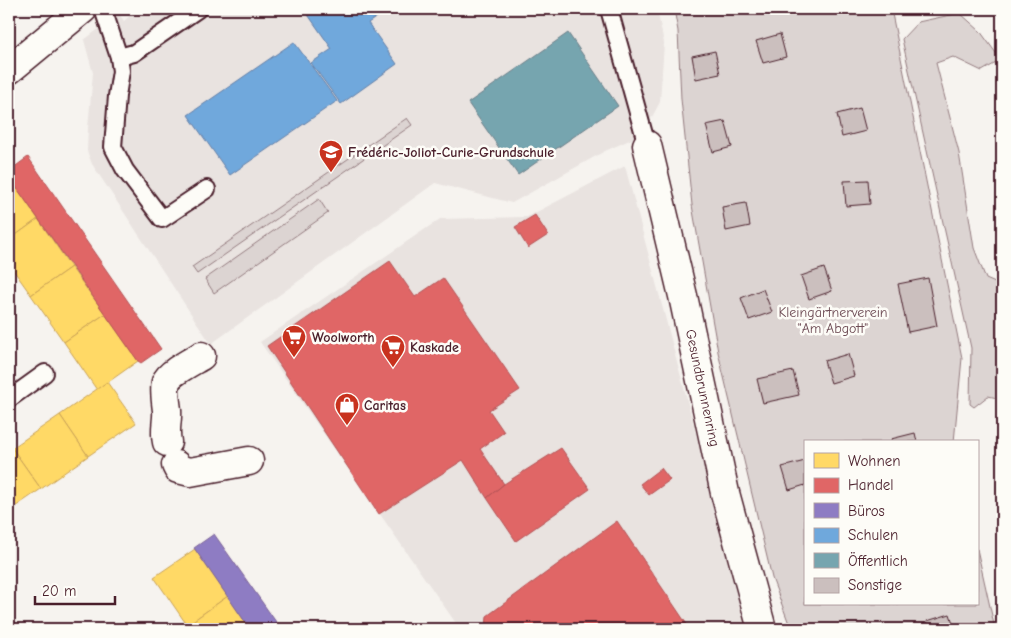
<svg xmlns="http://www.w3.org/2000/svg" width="1011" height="638" viewBox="0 0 1011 638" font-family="'Comic Neue',sans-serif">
<rect width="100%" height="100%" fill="#f6f3ef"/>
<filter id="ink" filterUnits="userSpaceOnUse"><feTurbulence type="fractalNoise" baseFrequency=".02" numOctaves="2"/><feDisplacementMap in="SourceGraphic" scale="10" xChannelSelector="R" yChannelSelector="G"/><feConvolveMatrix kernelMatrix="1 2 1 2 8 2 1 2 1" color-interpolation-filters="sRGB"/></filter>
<g filter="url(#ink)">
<g fill="#e9e3e0">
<polygon points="137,9 657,9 664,43 660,102 643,134 605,151 512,203 435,183 211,344 92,164 87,151 88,128 93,73 84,40 119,14 124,21"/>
<polygon points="625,166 748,629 460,629 260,342 440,219 527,217"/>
</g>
<g fill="#dcd4d2" stroke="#937a7e">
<polygon points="674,9 891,9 962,358 954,442 805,442 805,604 977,604 977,549 995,629 791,629 772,578 718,352 692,205 681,99 678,31"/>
<polygon points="960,13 980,31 1001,60 982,71 953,57 936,63 959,153 974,248 986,279 1002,286 1002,364 998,366 1002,399 988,396 974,407 970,404 971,348 902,39 918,22"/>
<polygon points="407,118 412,125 197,274 192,267"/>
<polygon points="319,199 328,213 214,293 205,279"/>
</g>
<g fill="#ffd966" stroke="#c9a154">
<polygon points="9,177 38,219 9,240"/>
<polygon points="38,219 71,267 31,295 9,264 9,240"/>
<polygon points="71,267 105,314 64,342 31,295"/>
<polygon points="105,314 138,361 97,390 64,342"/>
<polygon points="107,382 136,423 88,456 60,415"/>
<polygon points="60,415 88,456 41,489 12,448"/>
<polygon points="12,448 41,489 9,511 9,451"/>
<polygon points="195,549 228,596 187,625 154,577"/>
<polygon points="228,596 250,629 190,629 187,625"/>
</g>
<g fill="#e06666" stroke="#b35154">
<polygon points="28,157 161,349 141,363 138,361 9,177 9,171"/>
<polygon points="535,215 548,235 528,248 515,227"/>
<polygon points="390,261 415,297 443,278 520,390 489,410 504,432 480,449 504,484 487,498 463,460 379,514 267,346"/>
<polygon points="561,448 590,489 516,541 487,498 504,484"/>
<polygon points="661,468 670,480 649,495 640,484"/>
<polygon points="617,521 690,629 486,629 487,616"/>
</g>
<polygon fill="#8e7cc3" stroke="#7a6095" points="214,534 281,629 250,629 194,548"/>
<g fill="#6fa8dc" stroke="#647fa7">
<polygon points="304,9 389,9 368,23 397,64 341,104 311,63 332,49"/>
<polygon points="294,42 337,101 230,175 188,115"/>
</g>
<polygon fill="#76a5af" stroke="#697d87" points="568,33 618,106 518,175 468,103"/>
<g fill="#cbbfbe" stroke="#4a1f2b">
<polygon points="780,34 786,57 763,63 756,41"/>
<polygon points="715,51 720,74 696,79 692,56"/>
<polygon points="860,108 866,131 842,137 837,114"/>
<polygon points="725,121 732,147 713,152 706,125"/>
<polygon points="868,180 870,204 846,206 844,181"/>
<polygon points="746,203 750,226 726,231 722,207"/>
<polygon points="824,268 832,291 809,299 801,276"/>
<polygon points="928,278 937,326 908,332 898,284"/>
<polygon points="763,289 772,312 749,320 741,298"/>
<polygon points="848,354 854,376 831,383 824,361"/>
<polygon points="793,371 799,395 763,403 757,379"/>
<polygon points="915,433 917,442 892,442 891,439"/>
<polygon points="805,461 805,485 789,490 782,467"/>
<polygon points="950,614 955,629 930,629 927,621"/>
</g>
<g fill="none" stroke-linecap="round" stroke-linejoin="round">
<defs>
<g id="lane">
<polyline points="103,9 119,57 121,71 117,96 113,147 125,170 162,219 207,189"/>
<polyline points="609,9 647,145"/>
<polyline points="119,57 134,53 198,9"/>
<polyline points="9,399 45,373"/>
</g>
<g id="street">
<polyline points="9,70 83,9"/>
<polyline points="647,145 683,296 725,493 762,629"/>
<path d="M 167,442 C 164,428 168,421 167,410 C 166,403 164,388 166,382 C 169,373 193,361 201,356"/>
<polyline points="176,465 178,469 190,472 249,461"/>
</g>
</defs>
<use href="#lane" stroke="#4a1f2b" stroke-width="20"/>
<use href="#street" stroke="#4a1f2b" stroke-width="31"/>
<use href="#lane" stroke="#fdfcf7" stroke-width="16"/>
<use href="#street" stroke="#fdfcf7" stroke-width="28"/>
</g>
</g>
<defs>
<symbol id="school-pin" viewBox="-11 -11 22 30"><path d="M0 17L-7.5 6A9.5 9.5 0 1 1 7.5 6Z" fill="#c8321e" stroke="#fdfcf7"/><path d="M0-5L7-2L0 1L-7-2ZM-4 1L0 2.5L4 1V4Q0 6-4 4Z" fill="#fff"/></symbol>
<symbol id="supermarket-pin" viewBox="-11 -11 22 30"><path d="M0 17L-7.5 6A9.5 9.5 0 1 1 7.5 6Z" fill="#c8321e" stroke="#fdfcf7"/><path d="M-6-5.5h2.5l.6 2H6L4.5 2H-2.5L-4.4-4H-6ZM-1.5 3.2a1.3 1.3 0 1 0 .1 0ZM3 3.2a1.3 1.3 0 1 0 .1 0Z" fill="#fff"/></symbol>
<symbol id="shop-pin" viewBox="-11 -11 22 30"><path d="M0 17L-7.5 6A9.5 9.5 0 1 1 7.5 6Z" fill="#c8321e" stroke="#fdfcf7"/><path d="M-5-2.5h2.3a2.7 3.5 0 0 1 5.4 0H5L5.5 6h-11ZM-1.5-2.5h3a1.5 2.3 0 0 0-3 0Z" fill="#fff"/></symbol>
</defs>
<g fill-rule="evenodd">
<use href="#school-pin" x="317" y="138" width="28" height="38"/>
<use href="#supermarket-pin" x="280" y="323" width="28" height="38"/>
<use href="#supermarket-pin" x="379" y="333" width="28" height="38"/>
<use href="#shop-pin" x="333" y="391" width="28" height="38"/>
</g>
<g text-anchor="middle" stroke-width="5" stroke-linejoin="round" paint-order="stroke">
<g font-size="14" font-weight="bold" fill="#4a1f2b" stroke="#fdfcf7" text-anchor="start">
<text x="348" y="157">Frédéric-Joliot-Curie-Grundschule</text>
<text x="312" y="342">Woolworth</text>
<text x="410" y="352">Kaskade</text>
<text x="364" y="410">Caritas</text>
</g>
<g font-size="14" fill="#6e4c55" stroke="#fdfcf7">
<text x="833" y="317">Kleingärtnerverein<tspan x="833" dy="16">"Am Abgott"</tspan></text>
</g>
<g font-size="14" fill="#4a1f2b" stroke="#fdfcf7">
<text transform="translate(703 388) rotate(78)" y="5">Gesundbrunnenring</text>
</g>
</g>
<rect width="1011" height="638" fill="none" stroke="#fdfcf7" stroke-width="30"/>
<rect x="15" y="15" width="981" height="608" fill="none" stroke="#4a1f2b" stroke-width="2" filter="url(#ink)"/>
<rect x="804" y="440" width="175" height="165" fill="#fdfcf7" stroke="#b5a4a5"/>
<rect x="814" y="453" width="25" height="15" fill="#ffd966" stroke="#b5a4a5"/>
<text x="848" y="466" font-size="15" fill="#4a1f2b">Wohnen</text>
<rect x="814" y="478" width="25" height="15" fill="#e06666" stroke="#b5a4a5"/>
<text x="848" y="490" font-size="15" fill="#4a1f2b">Handel</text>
<rect x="814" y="503" width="25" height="15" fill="#8e7cc3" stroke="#b5a4a5"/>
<text x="848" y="516" font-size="15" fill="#4a1f2b">Büros</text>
<rect x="814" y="528" width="25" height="15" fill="#6fa8dc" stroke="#b5a4a5"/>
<text x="848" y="540" font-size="15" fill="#4a1f2b">Schulen</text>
<rect x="814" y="553" width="25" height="15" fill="#76a5af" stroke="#b5a4a5"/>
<text x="848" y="566" font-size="15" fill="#4a1f2b">Öffentlich</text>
<rect x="814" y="578" width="25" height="15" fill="#cbbfbe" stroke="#b5a4a5"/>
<text x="848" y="590" font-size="15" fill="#4a1f2b">Sonstige</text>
<path d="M35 596v8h80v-8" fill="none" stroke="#4a1f2b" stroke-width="2.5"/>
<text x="42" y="596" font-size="15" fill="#4a1f2b" stroke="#fdfcf7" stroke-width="4" paint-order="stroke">20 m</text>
</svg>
